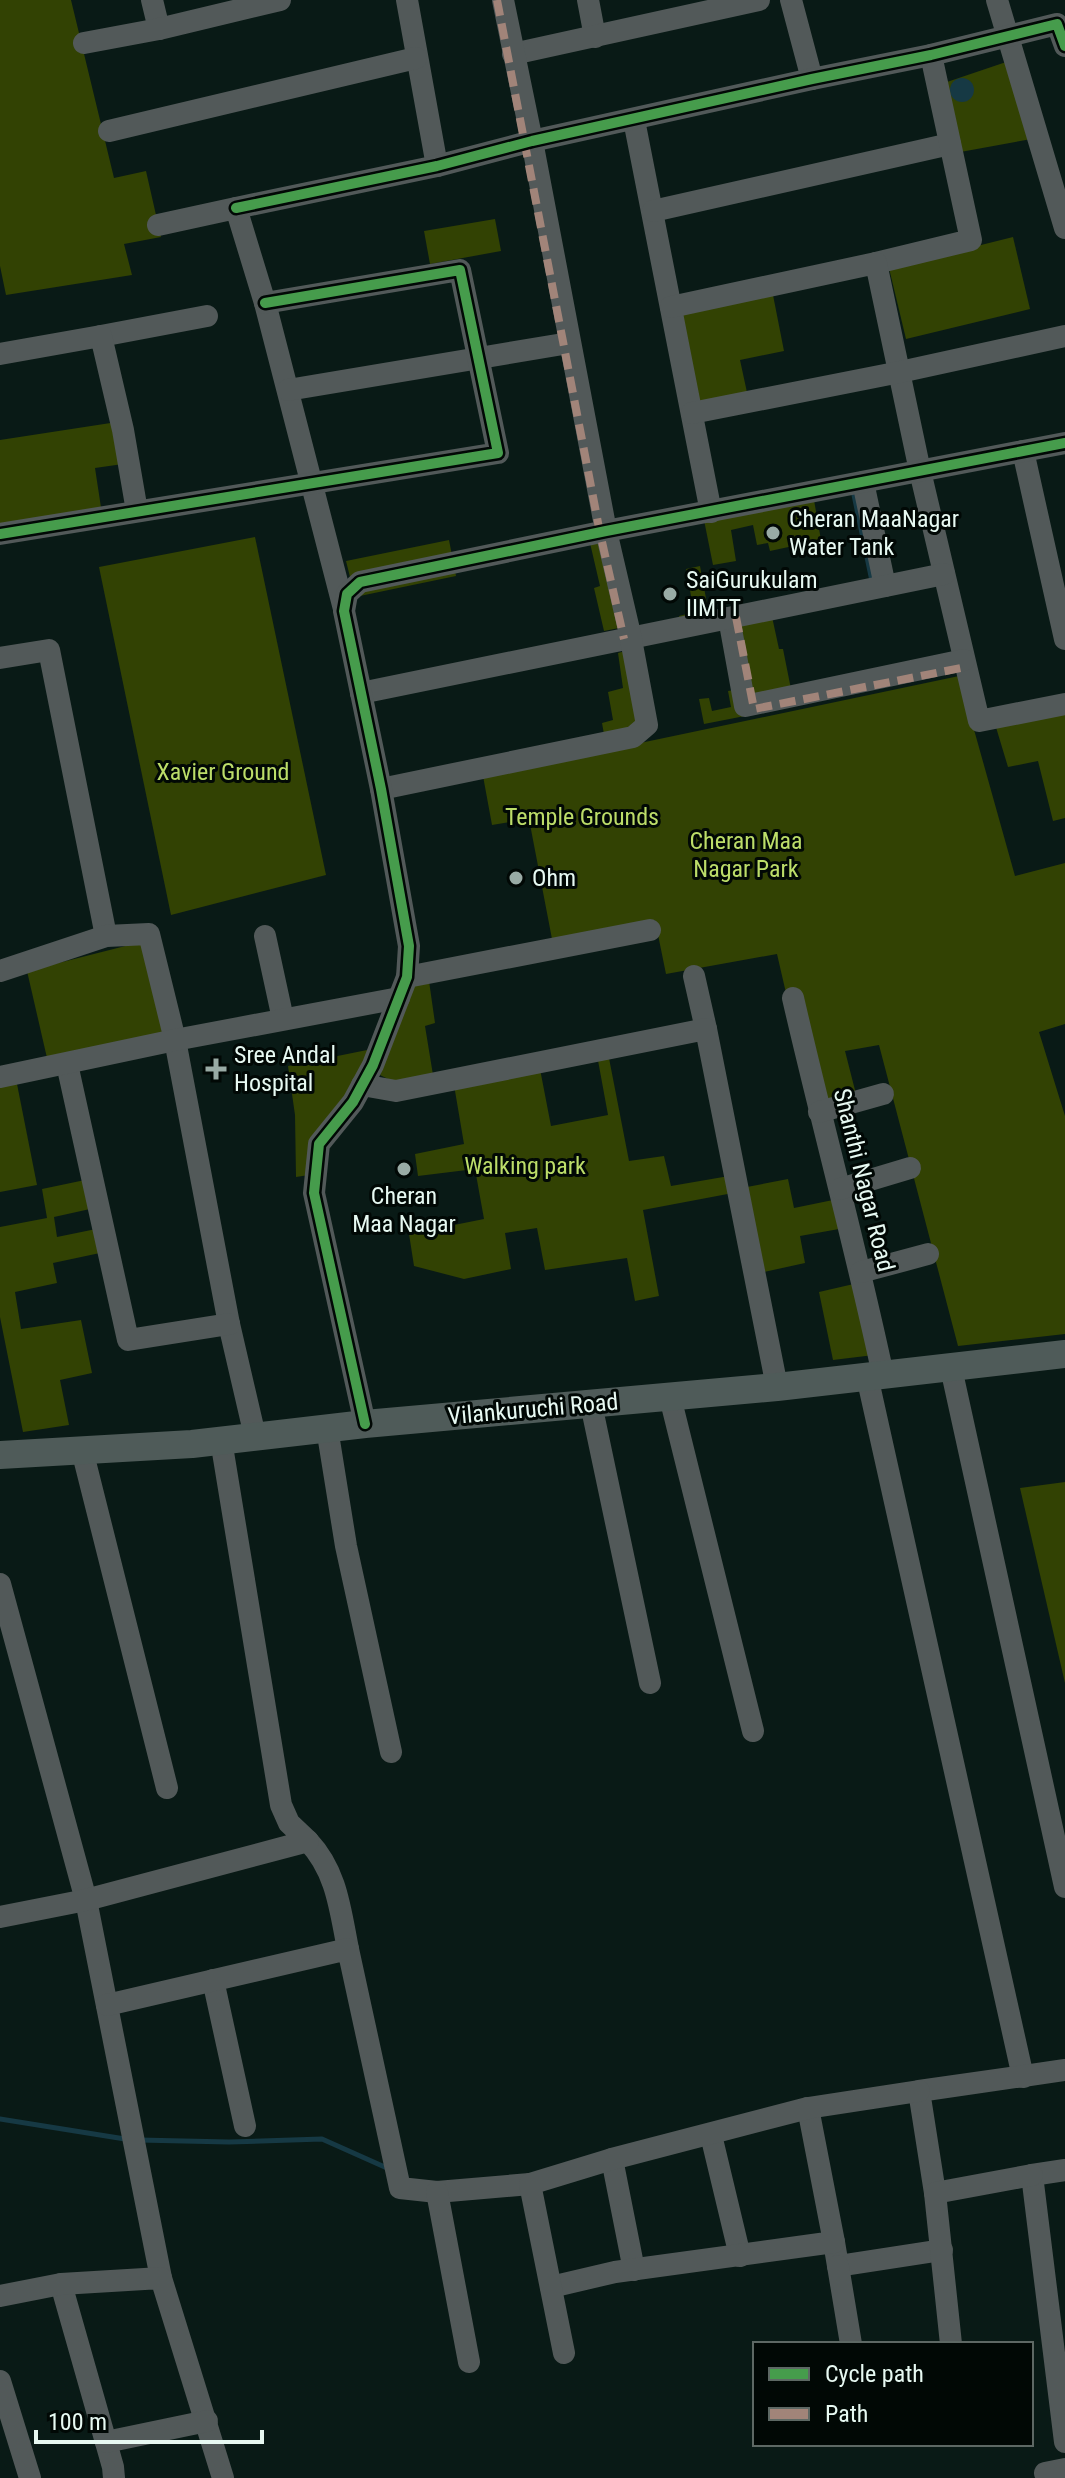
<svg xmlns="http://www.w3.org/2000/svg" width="1065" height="2478" viewBox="0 0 1065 2478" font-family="'Roboto Condensed',sans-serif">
<rect width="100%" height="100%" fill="#091a16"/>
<g fill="#324203">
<polygon points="0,0 71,0 114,178 146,171 161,237 124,244 132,275 6,295 0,266"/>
<polygon points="1012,60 1037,138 955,153 941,84"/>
<polygon points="495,219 501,251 430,264 424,231"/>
<polygon points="1013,237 1030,309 906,339 889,268"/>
<polygon points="773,295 784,351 740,360 748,397 696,408 677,314"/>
<polygon points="117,422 123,464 95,468 102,514 0,531 0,440"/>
<polygon points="814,500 821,540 770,551 768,543 757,545 753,525 731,530 736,561 713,565 704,520"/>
<polygon points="255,537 326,875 171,915 99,567"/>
<polygon points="449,540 456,576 355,597 346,561"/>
<polygon points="604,540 624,627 604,631 594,588 600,586 590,543"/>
<polygon points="700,566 710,620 681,625 679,616 694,612 686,569"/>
<polygon points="771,612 779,649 783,649 792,694 750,702 734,619"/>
<polygon points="628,650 644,723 605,740 602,723 613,720 608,692 623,688 618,653"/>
<polygon points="959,676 1015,876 1065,863 1065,1024 1039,1032 1065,1116 1065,1334 958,1346 879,1045 845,1051 857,1098 826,1106 786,993 777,954 666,974 655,920 552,939 529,819 492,825 483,776"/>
<polygon points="739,689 745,716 704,724 699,699 709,698 712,711 731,707 728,691"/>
<polygon points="1065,710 1065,818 1053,821 1038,761 1008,767 995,724"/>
<polygon points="145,941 167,1034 47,1058 27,971"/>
<polygon points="429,981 435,1023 425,1026 433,1075 394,1082 380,1075 413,985"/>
<polygon points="372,1049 309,1175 296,1177 295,1115 288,1066"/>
<polygon points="608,1053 629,1161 664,1156 671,1186 729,1176 733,1193 643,1210 659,1296 635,1301 627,1258 545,1270 537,1228 505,1233 511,1269 464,1279 414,1266 409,1234 484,1219 475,1169 418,1176 415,1154 464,1144 454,1085 540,1069 551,1126 608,1115 597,1055"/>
<polygon points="17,1084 37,1185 0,1192 0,1087"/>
<polygon points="788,1179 794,1208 833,1200 839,1229 800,1236 805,1263 764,1272 747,1187"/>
<polygon points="85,1180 90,1209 54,1217 57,1237 96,1229 100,1253 53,1263 57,1283 15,1292 21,1329 81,1320 92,1373 60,1380 69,1425 23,1432 0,1317 0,1227 47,1218 42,1189"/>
<polygon points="858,1283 874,1355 833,1360 819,1292"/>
<polygon points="1065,1482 1065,1683 1020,1488"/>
</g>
<circle fill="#163944" cx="962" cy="90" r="12"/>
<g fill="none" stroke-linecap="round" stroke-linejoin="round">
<g stroke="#163944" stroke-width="5">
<polyline points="854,495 872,581"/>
<polyline points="0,2119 125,2139"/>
<polyline points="139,2140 229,2142 322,2139 387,2168"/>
</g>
<g stroke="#525959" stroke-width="22">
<polyline points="152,0 159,29"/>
<polyline points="407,0 437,166"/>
<polyline points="588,0 595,37"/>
<polyline points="791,0 812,79"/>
<polyline points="997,0 1065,228"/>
<polyline points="84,43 159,29 280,0"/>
<polyline points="513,54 759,0"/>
<polyline points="634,120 711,512"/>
<polyline points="109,131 416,58"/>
<polyline points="236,208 437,166 532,141 812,79 931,55 1057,24 1065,46"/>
<polyline points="653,211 950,144"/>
<polyline points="158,225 236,208 265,303 344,609"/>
<polyline points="876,263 971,240 931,55"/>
<polyline points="671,307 876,263 920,471 979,721 1065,704"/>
<polyline points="101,336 207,316"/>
<polyline points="0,354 101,336 123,430 137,511"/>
<polyline points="288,390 569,343"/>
<polyline points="692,413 900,372 1065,336"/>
<polyline points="1023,451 1065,639"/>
<polyline points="863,482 885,586"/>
<polyline points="0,534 498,453 460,270 265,303"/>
<polyline points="729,618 745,706 964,660"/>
<polyline points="0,658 49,650 106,936"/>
<polyline points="361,693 944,574"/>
<polyline points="381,789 633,737 647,725 630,634 606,531 532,141 503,0"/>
<polyline points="265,936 283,1019"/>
<polyline points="0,971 106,936 149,934 175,1040 229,1324 255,1436"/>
<polyline points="694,976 706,1029"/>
<polyline points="407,977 650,930"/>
<path d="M 793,998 C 822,1124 856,1248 883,1375"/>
<polyline points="67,1064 128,1340 229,1324"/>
<polyline points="0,1077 175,1040 399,998"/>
<polyline points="362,1085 396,1091 706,1029 777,1387"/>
<polyline points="819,1112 883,1094"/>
<polyline points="840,1189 910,1168"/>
<polyline points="861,1272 928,1254"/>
<polyline points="951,1368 1065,1887"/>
<polyline points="867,1376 1023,2077"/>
<polyline points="670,1397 753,1731"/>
<polyline points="591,1404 650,1683"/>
<polyline points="365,1424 314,1193 319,1144 353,1102 373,1065 407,977 409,946 381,789 344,611 347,594 360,582 606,531 1065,443"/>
<polyline points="327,1428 346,1546 391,1752"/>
<polyline points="82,1450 167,1788"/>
<polyline points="0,1584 86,1900 161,2278"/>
<path d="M 308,1841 C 337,1872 340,1909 348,1949"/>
<polyline points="0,1917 86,1900 308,1841 289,1823 281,1805 221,1440"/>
<polyline points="213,1980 245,2126"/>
<polyline points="107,2005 348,1949 400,2188 437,2192 530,2184"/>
<polyline points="711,2135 740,2256"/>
<polyline points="612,2159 634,2270"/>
<polyline points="1065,2170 1032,2175 1065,2442"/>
<polyline points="437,2192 469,2362"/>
<polyline points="935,2193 919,2091 1065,2070"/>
<polyline points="834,2242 838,2266 942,2250"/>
<polyline points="838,2266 851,2344"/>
<polyline points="61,2284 113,2467 114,2478"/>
<polyline points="551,2287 615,2272 834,2242 808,2108"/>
<polyline points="0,2296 61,2284 161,2278 223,2478"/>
<polyline points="951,2344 935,2193 1032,2175"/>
<polyline points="564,2353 530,2184 612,2159 808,2108 919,2091"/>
<polyline points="0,2381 30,2478"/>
<polyline points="106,2442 207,2421"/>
<polyline points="1045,2473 1065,2469"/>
</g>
<polyline stroke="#4f5b59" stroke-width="28" points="0,1455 192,1444 365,1424 777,1387 1065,1354"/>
<g stroke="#a18479" stroke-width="8" stroke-dasharray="16 8" stroke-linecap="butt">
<polyline points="497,0 600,533 624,639"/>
<polyline points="736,617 754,709 966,667"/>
</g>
<defs>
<g id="cycleway">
<polyline points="236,208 437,166 532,141 812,79 931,55 1057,24 1065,46"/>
<polyline points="0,534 498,453 460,270 265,303"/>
<polyline points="365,1424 314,1193 319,1144 353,1102 373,1065 407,977 409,946 381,789 344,611 347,594 360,582 606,531 1065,443"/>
</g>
</defs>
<use href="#cycleway" stroke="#010805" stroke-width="15"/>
<use href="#cycleway" stroke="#469c4c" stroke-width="10"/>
</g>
<g fill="#99aba5" stroke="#010805" stroke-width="3">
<circle cx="773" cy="533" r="8"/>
<circle cx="670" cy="594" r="8"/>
<circle cx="516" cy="878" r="8"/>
<path d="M212 1057h8v8h8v8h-8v8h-8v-8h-8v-8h8z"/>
<circle cx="404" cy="1169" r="8"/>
</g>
<g text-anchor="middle" stroke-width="6" stroke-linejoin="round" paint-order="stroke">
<g font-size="24" fill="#e7f9f2" stroke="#010805" text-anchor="start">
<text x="789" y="527">Cheran MaaNagar<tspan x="789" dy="28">Water Tank</tspan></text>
<text x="686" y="588">SaiGurukulam<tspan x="686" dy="28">IIMTT</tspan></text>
<text x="532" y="886">Ohm</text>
<text x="234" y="1063">Sree Andal<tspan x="234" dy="28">Hospital</tspan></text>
<text x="404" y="1204" text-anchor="middle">Cheran<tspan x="404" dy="28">Maa Nagar</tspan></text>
</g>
<g font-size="24" fill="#bcdd69" stroke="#010805">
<text x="223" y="780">Xavier Ground</text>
<text x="582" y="825">Temple Grounds</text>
<text x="746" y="849">Cheran Maa<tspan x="746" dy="28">Nagar Park</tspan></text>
<text x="525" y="1174">Walking park</text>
</g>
<g font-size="24" fill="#e7f9f2" stroke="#010805">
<text transform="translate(864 1180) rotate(76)" y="8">Shanthi Nagar Road</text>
<text transform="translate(533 1409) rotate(-5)" y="8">Vilankuruchi Road</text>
</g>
</g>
<rect x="753" y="2342" width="280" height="104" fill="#010805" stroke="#5d6864" stroke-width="2"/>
<rect x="769" y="2368" width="40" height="12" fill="#469c4c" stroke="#5d6864" stroke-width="2"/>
<text x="825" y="2382" font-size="24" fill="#e7f9f2">Cycle path</text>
<rect x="769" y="2408" width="40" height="12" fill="#a18479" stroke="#5d6864" stroke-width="2"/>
<text x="825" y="2422" font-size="24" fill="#e7f9f2">Path</text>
<path d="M36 2430v12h226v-12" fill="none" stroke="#e7f9f2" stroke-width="4"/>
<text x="48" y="2430" font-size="24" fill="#e7f9f2" stroke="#010805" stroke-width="6" paint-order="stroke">100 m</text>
</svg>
